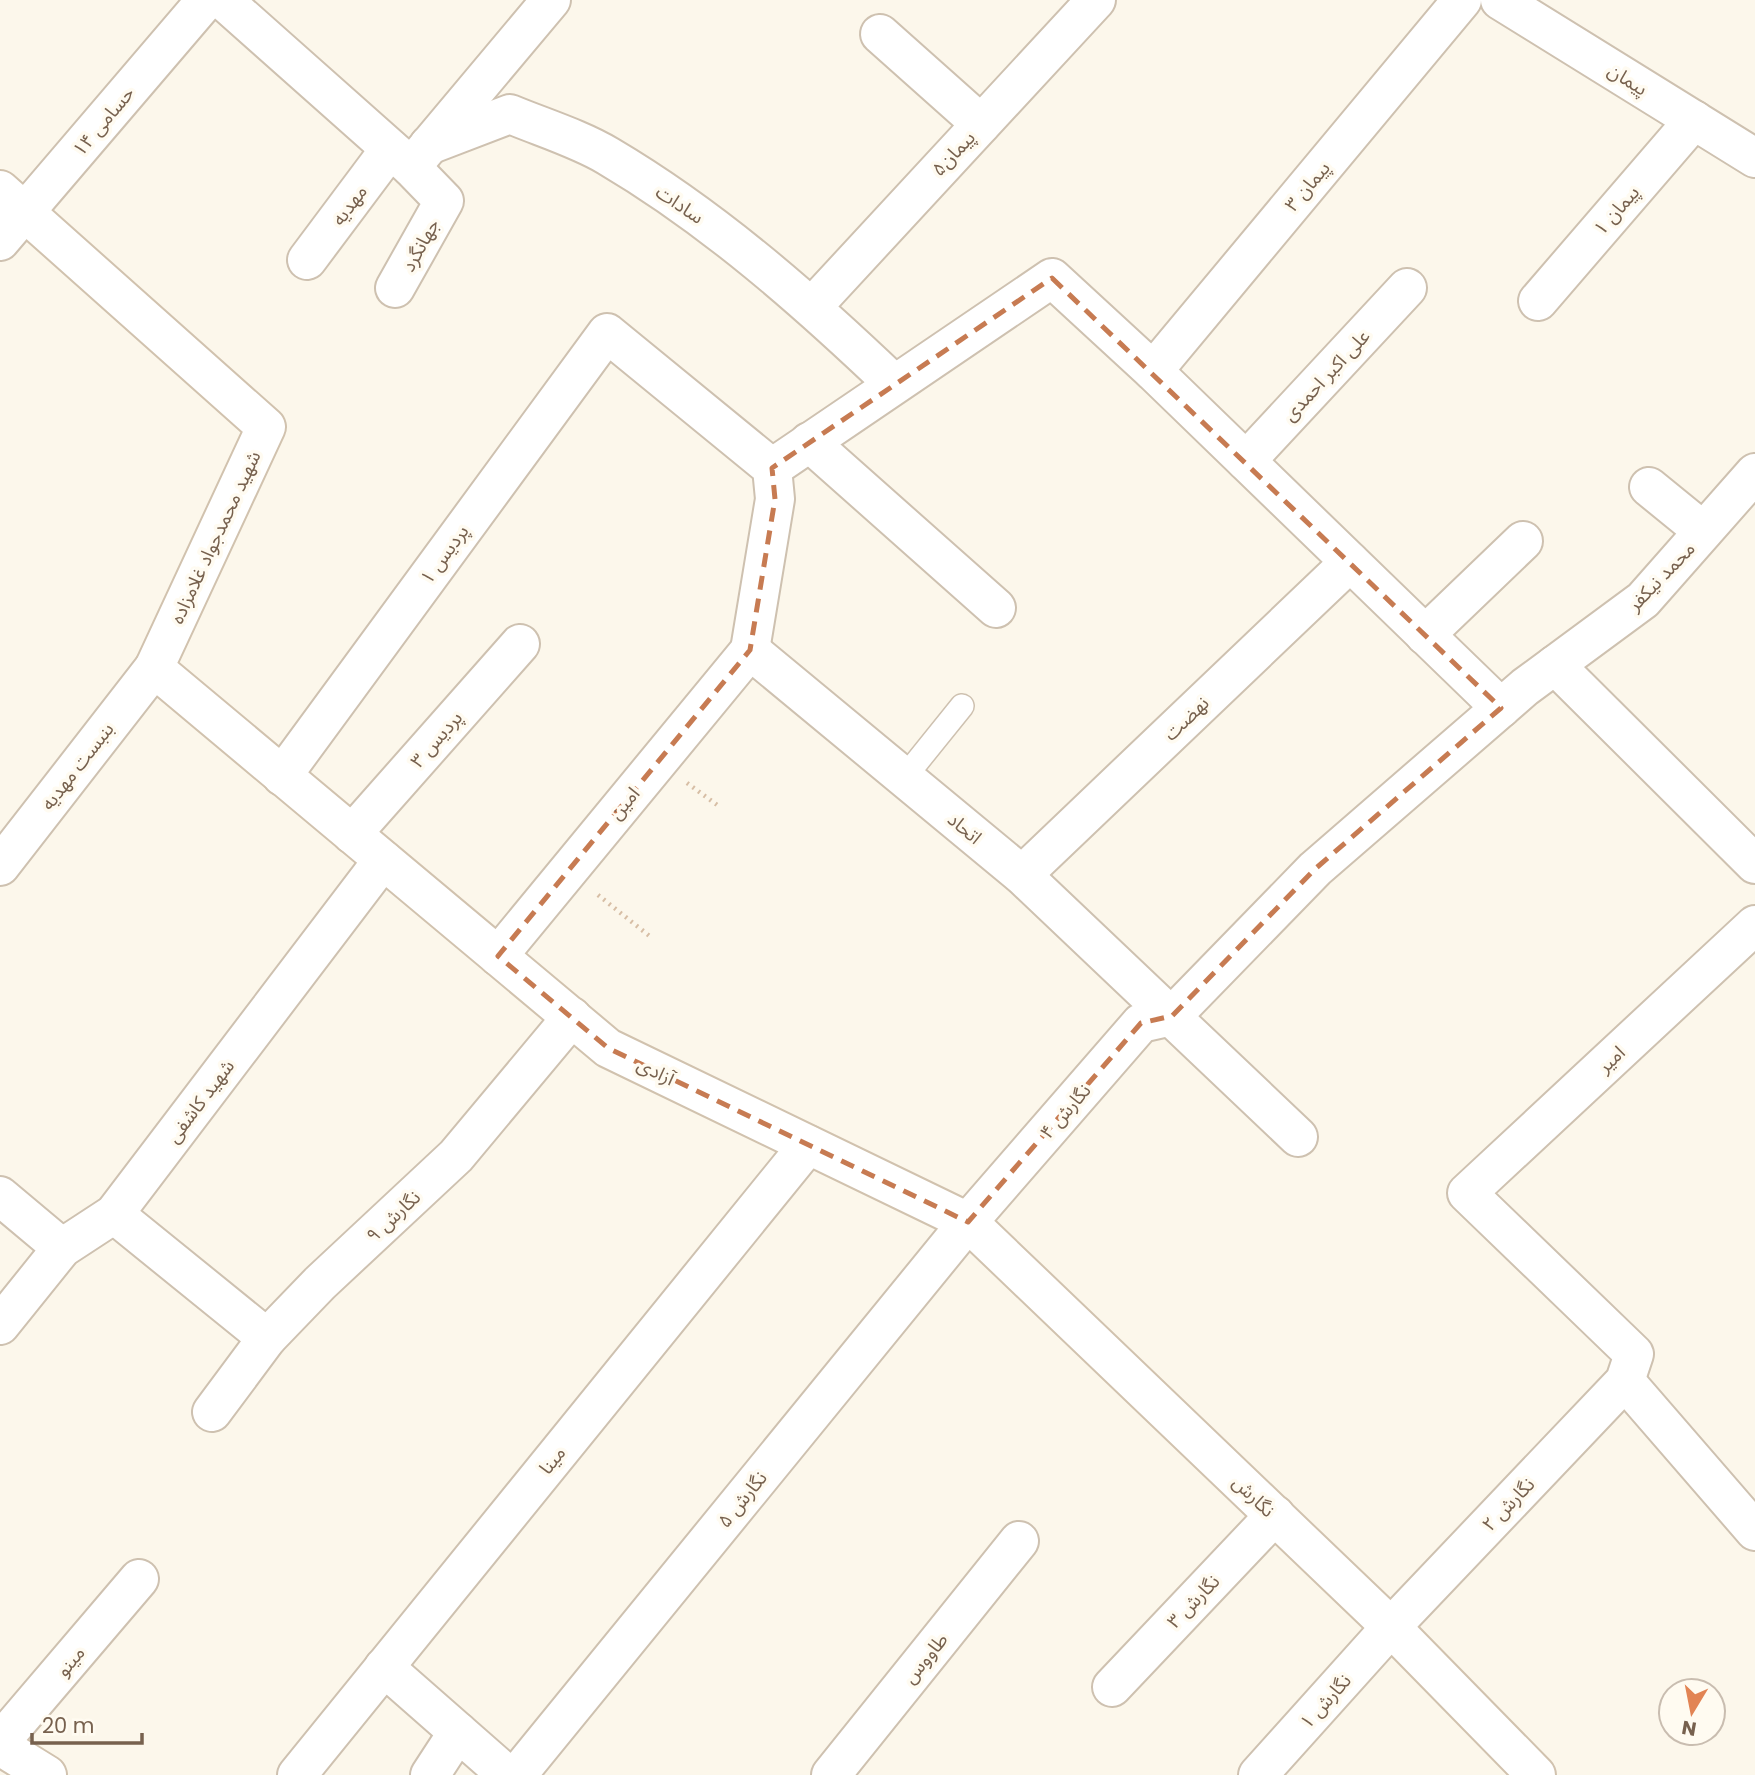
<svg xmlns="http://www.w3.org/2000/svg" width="1755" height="1775" viewBox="0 0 1755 1775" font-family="Poppins,'Noto Sans Arabic',sans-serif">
<rect width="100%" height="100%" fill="#fcf7eb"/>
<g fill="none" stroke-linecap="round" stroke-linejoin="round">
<defs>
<polyline id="lane" points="904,778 962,706"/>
<g id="street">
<polyline points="223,0 411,167 551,0"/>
<polyline points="1500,0 1755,158"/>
<polyline points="880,34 981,124"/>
<path d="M 429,145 L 510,114 C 541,127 580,139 608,156 C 713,218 806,300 894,384"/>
<polyline points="0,241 206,0"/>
<polyline points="307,260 390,149"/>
<polyline points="395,288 444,201 411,167"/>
<polyline points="1538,301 1694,120"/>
<polyline points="812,307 1096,0"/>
<polyline points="1153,371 1462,0"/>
<polyline points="809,442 996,608"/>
<polyline points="1246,461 1407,288"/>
<polyline points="772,468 1052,278 1153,371 1501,708"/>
<polyline points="1649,487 1703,531"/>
<polyline points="1425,635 1523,541"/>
<polyline points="750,650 1022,875 1298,1137"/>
<polyline points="1555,665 1755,864"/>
<polyline points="282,776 607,333 772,468 775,499 750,650"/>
<polyline points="352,834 520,644"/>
<polyline points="0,866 154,668"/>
<polyline points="1022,875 1350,562"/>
<polyline points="498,956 750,650"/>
<polyline points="1172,1016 1315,869 1525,687 1643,600 1755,473"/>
<polyline points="0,1196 62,1248"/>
<polyline points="114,1214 267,1338"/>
<polyline points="0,1325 62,1248 114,1214 383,860"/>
<polyline points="1625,1381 1755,1531"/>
<polyline points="212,1412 267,1338 320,1283 456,1156 572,1017"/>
<polyline points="384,1667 507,1775"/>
<polyline points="1112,1687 1275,1515"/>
<polyline points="0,1742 139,1579"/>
<polyline points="297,1775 808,1145"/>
<polyline points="430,1775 458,1732"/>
<polyline points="517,1775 968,1222 1141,1023 1172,1016"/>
<polyline points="831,1775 1019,1541"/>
<polyline points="1258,1775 1391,1627 1625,1381 1634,1354 1467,1193 1755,925"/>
</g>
<g id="secondary">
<polyline points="0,190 266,427 154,668 608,1048 968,1222 1391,1627 1536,1775"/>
<polyline points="0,1746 47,1775"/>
</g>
</defs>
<use href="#lane" stroke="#cec1b0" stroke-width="26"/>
<use href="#street" stroke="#cec1b0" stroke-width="42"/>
<use href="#secondary" stroke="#d1c2ae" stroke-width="42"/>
<g stroke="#d7bea5" stroke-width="4.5" stroke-dasharray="2 5" stroke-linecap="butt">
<polyline points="687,783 720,807"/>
<polyline points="598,895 652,938"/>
</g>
<use href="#lane" stroke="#fff" stroke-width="23"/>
<use href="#street" stroke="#fff" stroke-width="38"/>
<use href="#secondary" stroke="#fff" stroke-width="38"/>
</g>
<path fill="none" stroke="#c77b52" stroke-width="5" stroke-dasharray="14 9" stroke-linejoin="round" d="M 1052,278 L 1501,708 L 1315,869 L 1172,1016 L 1141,1023 L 968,1222 L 608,1048 L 498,956 L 750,650 L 775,499 L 772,468 Z"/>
<g text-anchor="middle" stroke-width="7" stroke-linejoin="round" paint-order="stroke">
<g font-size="19" fill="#77614e" stroke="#fffbf1">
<text transform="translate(1628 79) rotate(32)" y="7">پیمان</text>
<text transform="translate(103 121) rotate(-50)" y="7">حسامی ۱۴</text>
<text transform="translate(953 153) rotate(-47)" y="7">پیمان۵</text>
<text transform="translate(1307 186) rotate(-50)" y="7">پیمان ۳</text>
<text transform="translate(680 204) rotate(34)" y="7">سادات</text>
<text transform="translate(349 205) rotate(-53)" y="7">مهدیه</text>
<text transform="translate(1616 210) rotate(-49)" y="7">پیمان ۱</text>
<text transform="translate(420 245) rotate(-61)" y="7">جهانگرد</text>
<text transform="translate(1326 375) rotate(-47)" y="7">علی اکبر احمدی</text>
<text transform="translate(215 537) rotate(-65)" y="7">شهید محمدجواد غلامزاده</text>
<text transform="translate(444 554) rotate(-54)" y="7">پردیس ۱</text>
<text transform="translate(1661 576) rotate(-46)" y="7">محمد نیکفر</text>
<text transform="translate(1186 718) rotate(-44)" y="7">نهضت</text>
<text transform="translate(436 739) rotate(-49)" y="7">پردیس ۳</text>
<text transform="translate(77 766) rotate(-52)" y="7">بنبست مهدیه</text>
<text transform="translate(624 803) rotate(-50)" y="7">امین</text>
<text transform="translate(965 828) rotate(40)" y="7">اتحاد</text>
<text transform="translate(1611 1059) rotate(-43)" y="7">امیر</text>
<text transform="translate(656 1071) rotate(26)" y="7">آزادی</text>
<text transform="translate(200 1101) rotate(-53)" y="7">شهید کاشفی</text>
<text transform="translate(1065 1111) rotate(-49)" y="7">نگارش ۴</text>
<text transform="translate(393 1216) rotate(-43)" y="7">نگارش ۹</text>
<text transform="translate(552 1460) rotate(-51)" y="7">مینا</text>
<text transform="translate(1254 1496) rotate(44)" y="7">نگارش</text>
<text transform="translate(742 1499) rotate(-51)" y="7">نگارش ۵</text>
<text transform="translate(1508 1504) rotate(-46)" y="7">نگارش ۲</text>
<text transform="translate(1193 1601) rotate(-46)" y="7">نگارش ۳</text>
<text transform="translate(925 1658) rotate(-51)" y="7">طاووس</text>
<text transform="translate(70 1661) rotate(-50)" y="7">مینو</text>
<text transform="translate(1325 1701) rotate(-48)" y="7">نگارش ۱</text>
</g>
</g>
<g transform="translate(1692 1712) rotate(190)"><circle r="33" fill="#fffbf1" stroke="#c9bdb0" stroke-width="2"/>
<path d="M0-5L12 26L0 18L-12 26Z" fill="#e28454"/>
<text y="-10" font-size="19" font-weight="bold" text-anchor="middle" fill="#77614e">N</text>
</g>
<path d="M32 1733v10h110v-10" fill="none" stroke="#77614e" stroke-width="3.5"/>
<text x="42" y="1733" font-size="21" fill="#77614e" stroke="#fffbf1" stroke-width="5" paint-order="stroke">20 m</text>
</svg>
